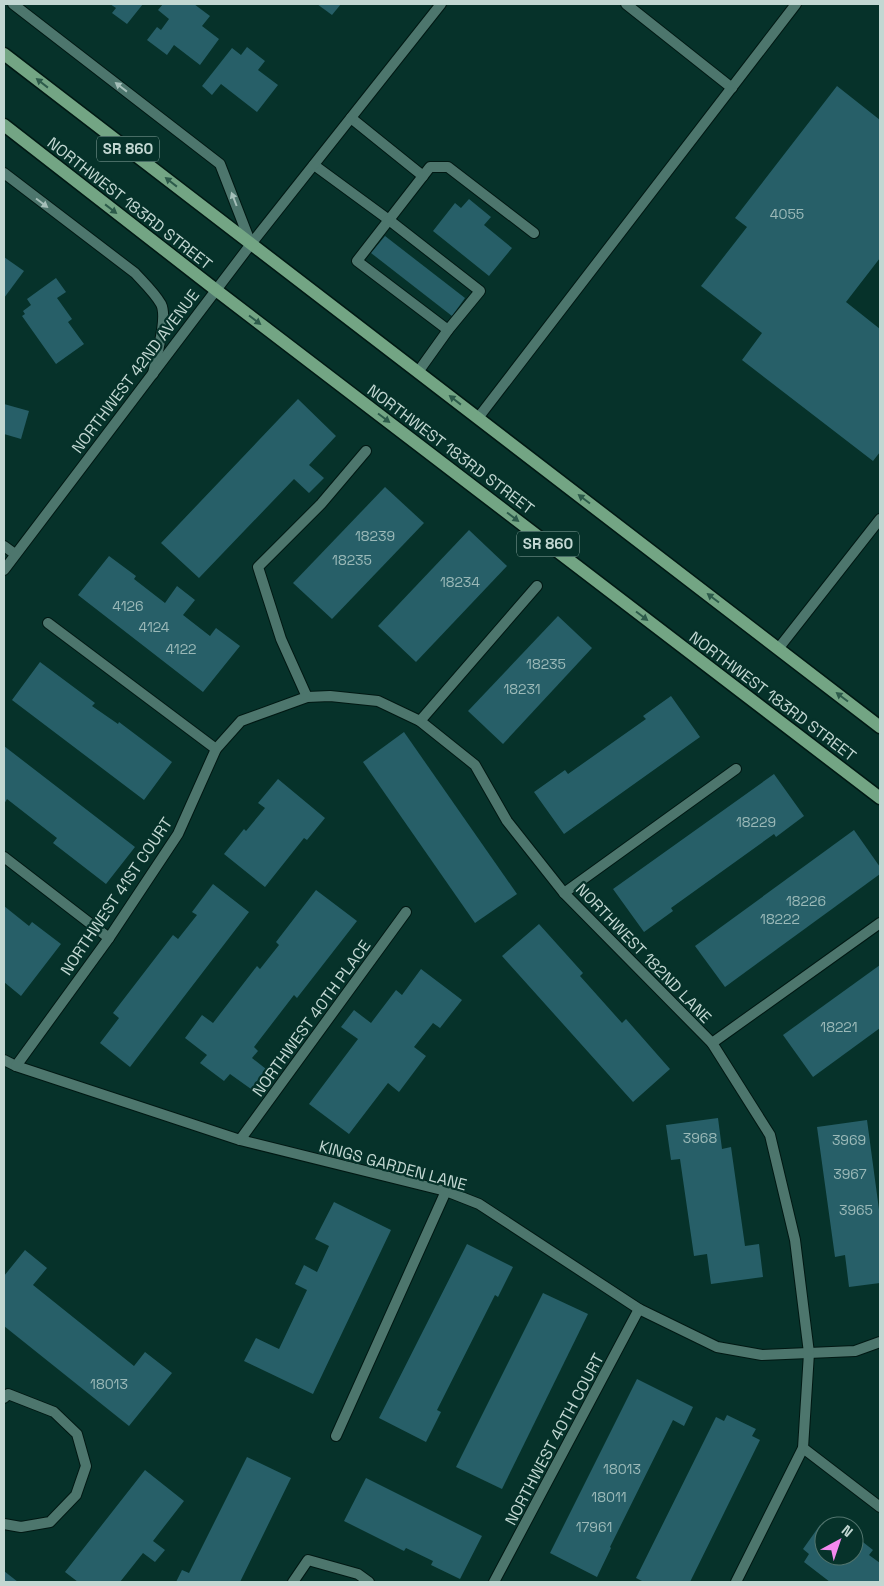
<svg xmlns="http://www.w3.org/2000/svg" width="884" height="1586" viewBox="0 0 884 1586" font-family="'Space Grotesk',sans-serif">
<rect width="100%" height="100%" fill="#06322a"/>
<g fill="#275f68">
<polygon points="110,4 143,4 127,24 112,13 116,8"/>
<polygon points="163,4 194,4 210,16 202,26 219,39 200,65 174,45 167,55 147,40 157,27 161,30 169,19 158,10"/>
<polygon points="317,4 341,4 332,15"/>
<polygon points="247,47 265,61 258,70 278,85 257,112 221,84 212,95 202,86 232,48 241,55"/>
<polygon points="837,86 880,120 880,258 846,302 880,329 880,452 873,461 742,360 762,333 701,286 747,227 735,218"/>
<polygon points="469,199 491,217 484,225 512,248 489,276 433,231 455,203 461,208"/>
<polygon points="385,236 465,298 452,316 371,253"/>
<polygon points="4,257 24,271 4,298"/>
<polygon points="56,278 66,292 57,298 72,319 68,322 84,344 56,364 22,316 25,314 23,311 31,305 27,299"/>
<polygon points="298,399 336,436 309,465 324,478 309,493 294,479 199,578 161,543"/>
<polygon points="4,404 29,411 21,439 4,434"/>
<polygon points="385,487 424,523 332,619 293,583"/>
<polygon points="469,530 507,566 416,662 378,626"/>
<polygon points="109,556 136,576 134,579 165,603 177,586 195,600 183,615 210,636 216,628 240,646 203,692 78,595"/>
<polygon points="558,616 592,648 503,744 468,711"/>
<polygon points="40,662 95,703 92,706 118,724 119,722 172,762 144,800 12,700"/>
<polygon points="671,696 700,737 564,834 534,792 565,770 568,774 646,719 643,716"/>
<polygon points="404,732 517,894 475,923 363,762"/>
<polygon points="4,746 135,847 106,884 53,843 57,838 7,799 4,804"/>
<polygon points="774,774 804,816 776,837 774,834 671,908 673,911 644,932 613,889"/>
<polygon points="278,779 325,818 307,840 304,838 265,887 224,854 244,829 246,831 265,808 258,803"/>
<polygon points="854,830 880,867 880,874 725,987 695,946"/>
<polygon points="213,884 249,912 130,1067 100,1043 119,1018 113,1013 173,935 178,939 197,915 192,912"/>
<polygon points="316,890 357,921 297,998 294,995 254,1047 258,1051 252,1058 266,1069 251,1089 230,1074 224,1081 200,1063 207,1055 185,1038 202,1015 213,1023 257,966 260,969 279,945 276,942"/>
<polygon points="4,906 29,926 32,922 61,944 21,996 4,982"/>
<polygon points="539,924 583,973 580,976 622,1023 626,1019 670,1069 633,1102 502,956"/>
<polygon points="880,965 880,1028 813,1077 783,1035"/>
<polygon points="421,969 462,1000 440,1028 433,1023 414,1047 426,1056 399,1092 388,1083 349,1134 309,1104 358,1039 341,1027 354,1010 371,1023 396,990 402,995"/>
<polygon points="718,1118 722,1149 731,1147 745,1246 759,1244 763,1277 711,1284 707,1254 694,1256 680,1159 671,1160 666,1125"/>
<polygon points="867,1120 880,1217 880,1283 849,1287 845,1255 835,1257 817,1127"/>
<polygon points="334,1202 391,1230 313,1394 244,1361 256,1338 279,1349 307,1290 295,1284 304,1265 317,1272 329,1246 315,1239"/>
<polygon points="467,1244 513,1267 498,1297 495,1295 437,1410 441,1412 426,1442 379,1418"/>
<polygon points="25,1250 47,1268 33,1285 134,1366 145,1352 172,1373 129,1426 4,1326 4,1276"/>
<polygon points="543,1293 588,1314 502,1489 456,1467"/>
<polygon points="637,1379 693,1407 684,1426 673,1420 610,1547 611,1548 597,1577 550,1553"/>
<polygon points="727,1415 756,1429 752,1436 760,1440 690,1582 644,1582 636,1578 716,1417 724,1421"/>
<polygon points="247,1457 291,1478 240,1582 176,1582 182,1570 189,1573"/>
<polygon points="145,1470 184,1501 153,1541 165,1550 155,1562 143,1553 120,1582 78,1582 65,1572"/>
<polygon points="366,1478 482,1536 460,1579 431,1565 433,1561 406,1548 404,1551 344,1521"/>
<polygon points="834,1520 842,1526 829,1526"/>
<polygon points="820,1525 824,1528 824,1556 854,1556 854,1535 873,1550 869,1555 880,1563 880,1582 830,1582 804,1562 809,1554 803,1549"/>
<polygon points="4,1571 18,1582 4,1582"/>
</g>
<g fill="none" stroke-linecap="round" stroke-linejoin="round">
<defs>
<g id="service">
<polyline points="626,4 732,88"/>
<polyline points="351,118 423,176"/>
<polyline points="314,165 389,220 480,291 448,330 418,372"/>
<polyline points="448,330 357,261 430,167 448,167 534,233"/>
<polyline points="478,418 796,4"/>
<polyline points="778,649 880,519"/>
</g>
<g id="minor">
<polyline points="13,4 220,164 251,244"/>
<path d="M 4,173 L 135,273 C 144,283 154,292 161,304 C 168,318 156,357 153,374"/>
<polyline points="4,546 15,554"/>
<polyline points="48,623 216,749"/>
<polyline points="307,697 281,639 258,567 321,504 366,451"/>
<polyline points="420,721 537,586"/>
<polyline points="4,857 109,938"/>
<polyline points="564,893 736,769"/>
<polyline points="712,1043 880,923"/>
<polyline points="4,1060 16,1066 240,1140 446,1191 479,1204 639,1309 717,1347 762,1355 855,1351 880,1342"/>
<polyline points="16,1066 109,938 178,834 216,749 241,721 307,697 330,696 378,701 420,721 475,765 507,821 564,893 712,1043 770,1135 795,1240 809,1353 803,1448 736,1582"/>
<polyline points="240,1140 406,912"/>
<polyline points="4,1398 8,1394 54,1412 77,1434 86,1466 76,1495 50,1522 21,1527 4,1524"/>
<polyline points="336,1436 446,1191"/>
<polyline points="803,1448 880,1507"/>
<polyline points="293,1582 308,1560 358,1574 369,1582"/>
<polyline points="494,1582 639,1309"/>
</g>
<polyline id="tertiary" points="4,570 251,244 441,4"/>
<g id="primary">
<polyline points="4,54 880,727"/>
<polyline points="4,125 216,290 880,798"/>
</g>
</defs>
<use href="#service" stroke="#001813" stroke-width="12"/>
<use href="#minor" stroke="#001813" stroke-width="12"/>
<use href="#tertiary" stroke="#001813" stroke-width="12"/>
<use href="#primary" stroke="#001813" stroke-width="15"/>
<use href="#service" stroke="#4d766d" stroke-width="10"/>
<use href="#minor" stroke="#4d766d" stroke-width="10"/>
<use href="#tertiary" stroke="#4d766d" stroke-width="10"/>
<use href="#primary" stroke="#73a584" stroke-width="12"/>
</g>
<defs><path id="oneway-solid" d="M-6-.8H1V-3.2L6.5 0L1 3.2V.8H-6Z" transform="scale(1.25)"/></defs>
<g fill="#2c5a4a">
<use href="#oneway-solid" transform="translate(42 83) rotate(-142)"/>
<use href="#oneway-solid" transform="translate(171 182) rotate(-142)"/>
<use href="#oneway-solid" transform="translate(111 209) rotate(38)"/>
<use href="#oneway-solid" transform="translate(255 320) rotate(37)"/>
<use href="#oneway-solid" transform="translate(455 400) rotate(-142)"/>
<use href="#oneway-solid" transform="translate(384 418) rotate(37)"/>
<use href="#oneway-solid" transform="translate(584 499) rotate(-143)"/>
<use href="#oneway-solid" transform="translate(513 517) rotate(37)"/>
<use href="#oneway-solid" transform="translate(713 598) rotate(-143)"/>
<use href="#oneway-solid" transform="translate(642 616) rotate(37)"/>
<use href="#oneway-solid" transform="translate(842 697) rotate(-143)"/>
</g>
<g fill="#a5bfb9">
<use href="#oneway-solid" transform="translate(121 87) rotate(-142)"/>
<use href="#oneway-solid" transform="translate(234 199) rotate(-111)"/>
<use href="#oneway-solid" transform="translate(42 203) rotate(37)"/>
</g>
<g text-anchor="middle" stroke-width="4.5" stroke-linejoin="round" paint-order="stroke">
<g font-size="14" fill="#9bb9b8">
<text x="787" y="219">4055</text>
<text x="375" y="541">18239</text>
<text x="352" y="565">18235</text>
<text x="460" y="587">18234</text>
<text x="128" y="611">4126</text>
<text x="154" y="632">4124</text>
<text x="181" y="654">4122</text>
<text x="546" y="669">18235</text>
<text x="522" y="694">18231</text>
<text x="756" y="827">18229</text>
<text x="806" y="906">18226</text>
<text x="780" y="924">18222</text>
<text x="839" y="1032">18221</text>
<text x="700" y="1143">3968</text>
<text x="849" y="1145">3969</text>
<text x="850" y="1179">3967</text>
<text x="856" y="1215">3965</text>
<text x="109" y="1389">18013</text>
<text x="622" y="1474">18013</text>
<text x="609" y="1502">18011</text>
<text x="594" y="1532">17961</text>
</g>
<g fill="#06322a" stroke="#8aa6a0" stroke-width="1">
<rect x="97" y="136.5" width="62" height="25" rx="4"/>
<rect x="517" y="531.5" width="62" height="25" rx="4"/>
</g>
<g font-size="15" font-weight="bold" fill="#c2d7d2">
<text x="128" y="154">SR 860</text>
<text x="548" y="549">SR 860</text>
</g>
<g font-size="16" fill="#c2d7d2" stroke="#06322a">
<text transform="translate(130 203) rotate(38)" y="6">NORTHWEST 183RD STREET</text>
<text transform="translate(135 371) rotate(-53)" y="6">NORTHWEST 42ND AVENUE</text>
<text transform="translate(451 449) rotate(37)" y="6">NORTHWEST 183RD STREET</text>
<text transform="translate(773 696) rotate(37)" y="6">NORTHWEST 183RD STREET</text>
<text transform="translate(116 896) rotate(-56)" y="6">NORTHWEST 41ST COURT</text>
<text transform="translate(644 953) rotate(46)" y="6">NORTHWEST 182ND LANE</text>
<text transform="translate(311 1018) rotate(-54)" y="6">NORTHWEST 40TH PLACE</text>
<text transform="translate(393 1165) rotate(15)" y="6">KINGS GARDEN LANE</text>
<text transform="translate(554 1439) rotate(-62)" y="6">NORTHWEST 40TH COURT</text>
</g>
</g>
<rect width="884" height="1586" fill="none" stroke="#c2d7d2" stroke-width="10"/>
<g transform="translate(839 1541) rotate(40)"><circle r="24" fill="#06322a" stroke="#51746d"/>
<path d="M0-4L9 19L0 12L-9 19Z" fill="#f489ef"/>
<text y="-8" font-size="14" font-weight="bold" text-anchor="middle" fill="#c2d7d2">N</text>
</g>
</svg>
